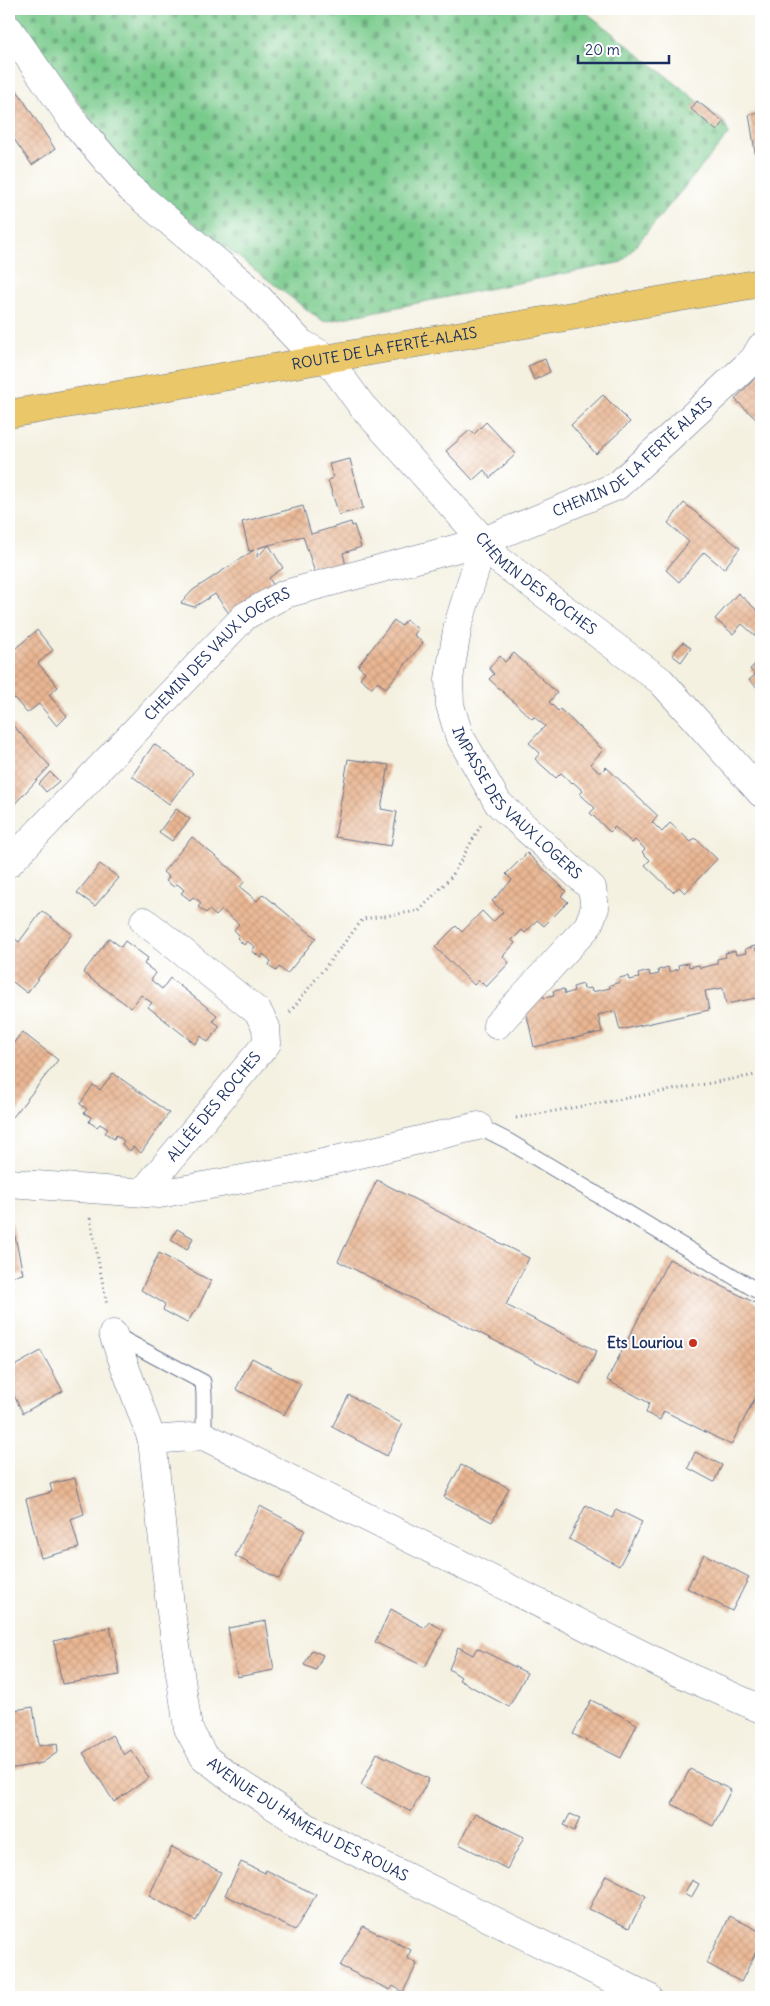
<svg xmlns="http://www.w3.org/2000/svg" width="770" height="2006" viewBox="0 0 770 2006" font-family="Delius,sans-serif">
<defs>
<pattern id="cemetery-stones" width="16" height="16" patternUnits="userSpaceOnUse" patternTransform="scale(1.25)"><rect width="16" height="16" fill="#79cb8c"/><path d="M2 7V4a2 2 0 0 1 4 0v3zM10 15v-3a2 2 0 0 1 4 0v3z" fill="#62a576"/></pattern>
<pattern id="building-cross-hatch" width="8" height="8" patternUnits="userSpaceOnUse" patternTransform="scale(1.25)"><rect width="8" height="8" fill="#eab692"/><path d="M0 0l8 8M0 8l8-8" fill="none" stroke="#c89d80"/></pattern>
</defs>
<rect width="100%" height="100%" fill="#fff"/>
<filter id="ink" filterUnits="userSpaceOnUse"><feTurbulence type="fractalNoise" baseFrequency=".02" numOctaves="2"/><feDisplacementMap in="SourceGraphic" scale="10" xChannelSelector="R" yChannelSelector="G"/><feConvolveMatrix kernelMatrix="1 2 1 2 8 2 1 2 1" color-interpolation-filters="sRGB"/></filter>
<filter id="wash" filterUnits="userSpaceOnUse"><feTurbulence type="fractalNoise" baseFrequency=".0096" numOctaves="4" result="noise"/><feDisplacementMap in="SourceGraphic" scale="20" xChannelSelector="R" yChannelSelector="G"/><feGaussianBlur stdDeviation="1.12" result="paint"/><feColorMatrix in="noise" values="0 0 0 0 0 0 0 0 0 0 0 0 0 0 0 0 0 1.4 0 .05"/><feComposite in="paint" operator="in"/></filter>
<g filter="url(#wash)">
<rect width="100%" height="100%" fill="#f4f1e1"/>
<polygon fill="url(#cemetery-stones)" stroke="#4a7d75" points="12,9 582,9 724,122 729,134 622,262 323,322 129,173"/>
<g id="blocks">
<g fill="url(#building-cross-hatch)" fill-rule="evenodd">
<polygon points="9,78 55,149 32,165 9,132"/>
<polygon points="697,101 724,122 717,131 691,109"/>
<polygon points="761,112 761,183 760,183 749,114"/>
<polygon points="545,359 550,372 534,380 528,366"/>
<polygon points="761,372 761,424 735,399"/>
<polygon points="603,395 630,422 596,454 571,425"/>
<polygon points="486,422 516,454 490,478 484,470 473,480 446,451 470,430 474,434"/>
<polygon points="350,459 363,508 339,515 328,480 333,478 329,464"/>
<polygon points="684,503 740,548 724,569 704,552 679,582 666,570 689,542 668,523"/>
<path d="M 303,506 L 311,534 L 351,522 L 352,526 L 354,525 L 361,547 L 343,553 L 347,570 L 317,579 L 303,536 L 269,545 L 283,568 L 269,578 L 277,591 L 233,619 L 215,594 L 194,607 L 181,603 L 193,590 L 254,550 L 249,551 L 242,522 ZM 269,545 L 257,557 L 258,548 Z"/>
<polygon points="738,593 761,614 761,636 759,639 742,624 733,634 715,619"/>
<polygon points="394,620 401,626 406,620 418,629 414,635 423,643 386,688 377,682 372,688 360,678 365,672 358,666"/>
<polygon points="37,630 53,650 38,663 58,687 49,695 67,716 57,726 39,704 27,713 9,692 9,654"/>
<polygon points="683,642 691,648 681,662 672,655"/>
<polygon points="514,653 557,693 549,702 558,711 560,709 603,750 590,764 600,773 606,767 658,816 652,822 662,832 670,823 691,842 695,838 717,859 685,893 679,887 673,892 645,865 650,860 642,852 645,849 635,840 632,843 615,827 610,832 590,813 595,808 580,794 583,791 573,782 572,783 561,773 556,778 535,759 540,753 529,743 545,726 534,717 532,719 489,679 494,674 489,668 500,656 505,662"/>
<polygon points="761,659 761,691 749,680 755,675 750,669"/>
<polygon points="9,721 50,766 9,810"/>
<polygon points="154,744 193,773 169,804 132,776"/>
<polygon points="348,759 389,765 381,809 397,812 391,846 335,837"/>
<polygon points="50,772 59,781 46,792 39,784"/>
<polygon points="176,809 190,819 172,841 159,832"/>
<polygon points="192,837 245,881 240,887 257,901 263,894 316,938 287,974 279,967 276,971 269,965 271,961 263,954 261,958 252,951 255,947 247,941 244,945 237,938 239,935 234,930 239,924 222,910 216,916 209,910 206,913 198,907 201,903 199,901 193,897 190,900 181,893 184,890 181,887 177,884 174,887 166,881 169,877 163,872"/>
<polygon points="527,853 566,891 561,896 568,902 544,926 537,920 525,933 522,930 512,940 515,943 503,956 509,963 486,987 479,980 474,985 435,947 456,926 462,932 482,911 493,922 503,912 492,901 512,880 506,874"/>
<polygon points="100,864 119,878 95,906 77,893"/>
<polygon points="42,911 72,934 27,993 9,979 9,946 15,939 19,942"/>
<polygon points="109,938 121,947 125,941 148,958 144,964 156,973 151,980 162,989 170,978 217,1015 213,1021 220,1026 208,1042 201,1036 195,1044 148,1007 152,1003 141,995 131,1008 83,973"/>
<polygon points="755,946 756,951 761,950 761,997 726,1004 723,988 705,991 709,1010 620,1030 615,1011 598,1015 602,1032 534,1047 524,1002 543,994 544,998 554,996 553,991 564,989 565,994 574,991 573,987 583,984 584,989 591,988 592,992 610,988 610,985 620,982 619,978 628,976 629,980 639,978 638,974 649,971 650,976 659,974 658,970 668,967 669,972 679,969 678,965 688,963 689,967 699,965 700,968 717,964 717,959 726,957 725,953 735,951 736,955 746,953 745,949"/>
<polygon points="22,1032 58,1060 13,1117 9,1114 9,1049"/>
<polygon points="113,1073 169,1113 141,1153 133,1147 130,1151 122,1144 124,1141 116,1135 114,1139 105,1133 108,1129 100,1124 97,1127 89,1122 91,1117 84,1113 87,1109 80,1104 93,1085 100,1090"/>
<polygon points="377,1180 529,1258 506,1305 597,1351 580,1384 338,1261"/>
<polygon points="12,1222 23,1274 9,1277 9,1223"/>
<polygon points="177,1229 193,1238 187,1250 171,1240"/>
<polygon points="159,1253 211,1281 196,1311 195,1310 187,1323 163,1310 165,1304 141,1290"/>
<polygon points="669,1259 761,1306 761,1386 731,1445 664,1411 660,1420 646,1413 649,1403 607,1380"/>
<polygon points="41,1351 63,1391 23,1413 9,1386 9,1369"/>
<polygon points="252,1358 301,1384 284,1415 236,1389"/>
<polygon points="349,1395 403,1424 387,1456 332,1427"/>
<polygon points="695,1452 722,1465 714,1482 688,1468"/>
<polygon points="461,1465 509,1488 492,1522 444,1497"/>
<polygon points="75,1478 84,1514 71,1519 79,1548 41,1558 26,1499 52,1492 50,1484"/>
<polygon points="586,1505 612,1518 616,1509 642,1522 619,1566 569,1539"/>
<polygon points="260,1506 305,1530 279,1579 235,1556"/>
<polygon points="704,1554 749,1577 732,1611 687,1588"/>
<polygon points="391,1609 425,1628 429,1622 444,1630 425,1667 375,1642"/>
<polygon points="266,1621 274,1670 237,1677 228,1628"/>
<polygon points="110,1627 120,1675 62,1684 54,1641"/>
<polygon points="458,1647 473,1655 477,1648 527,1673 509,1707 459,1680 461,1677 449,1669"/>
<polygon points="312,1650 323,1655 316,1670 304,1665"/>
<polygon points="591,1700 637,1724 621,1758 573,1734"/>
<polygon points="33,1707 39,1746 57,1743 58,1752 42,1763 9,1769 9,1711"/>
<polygon points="112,1735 124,1755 131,1750 149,1778 114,1802 83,1753"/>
<polygon points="377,1753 429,1779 411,1812 361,1785"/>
<polygon points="690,1769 731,1790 713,1826 672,1804"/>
<polygon points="761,1781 761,1793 757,1790"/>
<polygon points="475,1813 524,1837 507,1869 459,1844"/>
<polygon points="570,1814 580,1818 574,1831 564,1825"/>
<polygon points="172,1847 221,1872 196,1921 149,1896"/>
<polygon points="241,1862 265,1873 266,1870 316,1895 295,1930 225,1895"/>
<polygon points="606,1875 646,1896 629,1928 589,1909"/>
<polygon points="692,1880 699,1884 691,1898 684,1894"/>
<polygon points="730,1916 761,1932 761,1942 741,1982 706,1963"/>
<polygon points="363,1926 411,1950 407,1958 417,1964 403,1992 393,1986 390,1990 340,1966"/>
</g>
</g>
</g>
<g filter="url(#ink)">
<use href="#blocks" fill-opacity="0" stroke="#67738c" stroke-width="1"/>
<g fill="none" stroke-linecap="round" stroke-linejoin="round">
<defs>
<g id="lane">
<polyline points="478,1126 508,1141 761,1293"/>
<polyline points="113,1334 203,1382 204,1395 204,1436"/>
</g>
<g id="street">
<path id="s1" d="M 9,29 L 73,121 L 131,189 L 254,293 L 301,343 L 327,358 L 362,406 L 484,541 L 499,560 L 661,681 L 761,793"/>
<path id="s2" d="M 484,541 L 458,625 L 449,679 L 450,705 L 459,735 L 498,803 L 592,888 L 595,908 L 588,926 L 497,1025"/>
<path id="s3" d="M 9,863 L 245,616 L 285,594 L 484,541 L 617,486 L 754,359 L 761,347"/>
<polyline points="9,1183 159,1194 293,1170 478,1126"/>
<path id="s4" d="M 143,1192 L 267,1043 L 266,1027 L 258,1012 L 144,921"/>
<path id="s5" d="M 113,1334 L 152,1440 L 170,1605 L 188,1728 L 204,1757 L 234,1780 L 308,1828 L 648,1997"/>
<polyline points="152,1440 204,1436 673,1670 761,1709"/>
</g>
<g id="primary">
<path id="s6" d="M 9,414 L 761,283"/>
</g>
</defs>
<use href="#lane" stroke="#67738c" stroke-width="17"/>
<use href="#street" stroke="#67738c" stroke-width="29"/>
<use href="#primary" stroke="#67738c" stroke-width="29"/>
<g stroke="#67738c" stroke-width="3" stroke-dasharray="1 4" stroke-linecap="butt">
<polyline points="290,1012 363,919 419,911 452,876 481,825"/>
<polyline points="516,1118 761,1074"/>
<polyline points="90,1218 107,1305"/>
</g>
<use href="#lane" stroke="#fff" stroke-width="15"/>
<use href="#street" stroke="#fff" stroke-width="28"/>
<use href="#primary" stroke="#eac769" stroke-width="28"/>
</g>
</g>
<circle fill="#c8321e" stroke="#fff" stroke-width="2" cx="693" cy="1343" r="5"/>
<g text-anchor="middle" stroke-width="4" stroke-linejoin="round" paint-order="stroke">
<g font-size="15" fill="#1b2f5e" stroke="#fff">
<text dy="5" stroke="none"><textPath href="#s6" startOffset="381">ROUTE DE LA FERTÉ-ALAIS</textPath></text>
<text dy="5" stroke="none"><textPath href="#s3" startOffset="766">CHEMIN DE LA FERTÉ ALAIS</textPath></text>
<text dy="5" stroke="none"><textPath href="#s1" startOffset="770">CHEMIN DES ROCHES</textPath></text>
<text dy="5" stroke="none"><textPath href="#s3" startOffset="296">CHEMIN DES VAUX LOGERS</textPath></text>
<text dy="5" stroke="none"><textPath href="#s2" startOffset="290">IMPASSE DES VAUX LOGERS</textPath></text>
<text dy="5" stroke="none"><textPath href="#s4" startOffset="111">ALLÉE DES ROCHES</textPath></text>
<text dy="5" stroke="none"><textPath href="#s5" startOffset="558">AVENUE DU HAMEAU DES ROUAS</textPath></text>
</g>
<g font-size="15" font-weight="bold" fill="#1b2f5e" stroke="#fff" text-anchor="end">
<text x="683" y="1348">Ets Louriou</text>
</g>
</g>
<rect width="770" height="2006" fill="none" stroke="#fff" stroke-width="30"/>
<path d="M578 55v8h91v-8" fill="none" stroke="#1b2f5e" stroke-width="2.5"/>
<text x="585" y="55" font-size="15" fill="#1b2f5e" stroke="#ffffff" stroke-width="4" paint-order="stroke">20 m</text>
</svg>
